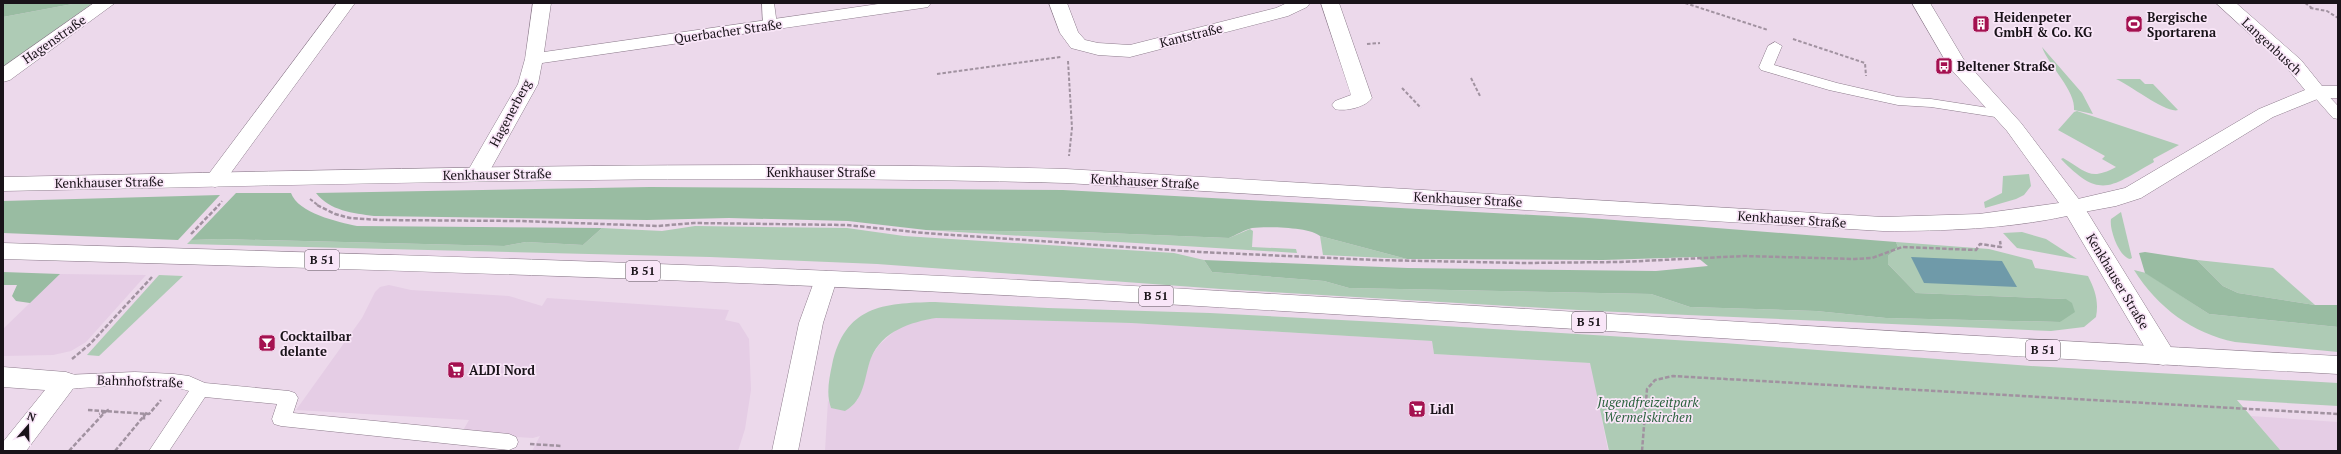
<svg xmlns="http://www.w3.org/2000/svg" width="2341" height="454" viewBox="0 0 2341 454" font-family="'PT Serif',serif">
<rect width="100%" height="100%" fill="#ecd9eb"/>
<g fill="#e5cde5">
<polygon points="60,274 146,275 86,342 71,351 53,355 3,356 3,329"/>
<polygon points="389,285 411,290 509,296 542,306 547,298 729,310 725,320 739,323 749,339 751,390 745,429 738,451 532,451 540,436 533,438 461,434 469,420 296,410 362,318 375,292 380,287"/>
<polygon points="936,318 1131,323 1432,341 1434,354 1591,363 1608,451 825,451 828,400 831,408 851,407 858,399 871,357 879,345 899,327 919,320"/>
<polygon points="2251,416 2338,422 2338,451 2281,451"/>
</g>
<g fill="#aecbb5">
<polygon points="78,3 93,3 3,68 3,17"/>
<path d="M 2042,47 L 2082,93 L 2093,114 L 2074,110 C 2076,91 2049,66 2042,47 Z"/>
<path d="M 2116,79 L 2140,79 L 2145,84 L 2153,84 L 2178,110 C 2167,114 2130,85 2116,79 Z"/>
<path d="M 2077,111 L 2179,145 L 2153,159 L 2154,162 C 2111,186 2101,201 2061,159 L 2063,158 C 2087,172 2090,181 2116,167 L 2102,159 L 2105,156 L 2058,130 L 2074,112 Z"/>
<polygon points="2029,174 2031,186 2024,195 2016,199 1985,208 1984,202 2002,193 2003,176"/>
<path d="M 2121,212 L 2132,258 L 2130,259 C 2119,257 2109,229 2111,219 Z"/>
<path d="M 695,226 L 847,228 L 904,236 L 1174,253 L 1204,260 L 1212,272 L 1324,281 L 1349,288 L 1651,294 L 1690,307 L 1816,311 L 1886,318 L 2060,322 L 2066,299 L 1916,293 L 1888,264 L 1888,256 L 1898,247 L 1896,242 L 1989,249 L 2032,260 L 2035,268 L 2088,276 C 2095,290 2099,301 2096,317 L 2084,327 L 2051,331 L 1595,311 L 1221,289 L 877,264 L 710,257 L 187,244 L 191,240 L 219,239 L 504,246 L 526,242 L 583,245 L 602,228 L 662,231 Z"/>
<polygon points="1250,229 1253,231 1252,247 1296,249 1297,253 926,230 1080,232 1229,238"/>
<polygon points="2022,232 2046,239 2077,259 2017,248 2003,233"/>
<polygon points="1320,236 1407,259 1323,255"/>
<polygon points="2197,260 2273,268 2315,305 2238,293 2223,286"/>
<path d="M 2134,270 L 2146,273 L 2209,314 L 2338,327 L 2338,352 L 2235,342 C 2192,333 2158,308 2134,270 Z"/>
<polygon points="159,275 183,276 99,356 87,355"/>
<path d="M 935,302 L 1048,308 L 1210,313 L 1379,322 L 1724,343 L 2031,366 L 2338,383 L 2338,406 L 2237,400 L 2281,451 L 1609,451 L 1590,363 L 1434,354 L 1432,341 L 1131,323 L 936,318 C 911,322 882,331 871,358 C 864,377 865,400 845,411 L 831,408 C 826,395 829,379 832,365 C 845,306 882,303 935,302 Z"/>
</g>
<g fill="#99bca2">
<polygon points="3,3 78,3 3,17"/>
<path d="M 650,187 L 1063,190 L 1589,218 L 1896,242 L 1898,247 L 1888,256 L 1888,264 L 1916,293 L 2066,299 L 2072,303 L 2075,312 L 2060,322 L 1886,318 L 1816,311 L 1690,307 L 1651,294 L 1349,288 L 1324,281 L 1212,272 L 1204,260 L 1408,268 L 1656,271 L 1708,266 L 1697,257 L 1603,260 L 1407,259 L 1320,236 C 1311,227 1266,226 1252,228 C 1244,230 1236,235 1229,238 L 1080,232 L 926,230 L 848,221 L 729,218 L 647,220 L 374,216 C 353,213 330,211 316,193 Z"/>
<path d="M 236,193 L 291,193 C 298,213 338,222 357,226 L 602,228 L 583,245 L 526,242 L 504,246 L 219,239 L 191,240 Z"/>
<polygon points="220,195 178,240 3,233 3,201"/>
<polygon points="2145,252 2197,260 2223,286 2238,293 2315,305 2338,305 2338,327 2209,314 2145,273 2139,253"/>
<polygon points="3,272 60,274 30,303 16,301 12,296 17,285 3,285"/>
</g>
<polygon fill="#6f9aa9" points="1911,257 2002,261 2017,287 1924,283"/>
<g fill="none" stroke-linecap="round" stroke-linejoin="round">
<defs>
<g id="service">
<polygon points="762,3 774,3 777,25 775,28 765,28 763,25"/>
<polygon points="1775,42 1782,46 1774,65 1837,83 1898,97 1931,99 2002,110 2009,114 2002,118 1931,107 1898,105 1829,90 1761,70 1759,67 1768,46"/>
<polygon points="2317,88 2322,89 2338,106 2338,119 2333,118 2310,92"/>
<path d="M 135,372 L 174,374 L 189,376 L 205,383 L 289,391 L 295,393 L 298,398 L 293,413 L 509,434 L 516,437 L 518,442 L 516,447 L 509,450 L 281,426 L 274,424 L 272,419 L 277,404 L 205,397 L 169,451 L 149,451 L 189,391 C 164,381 95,387 66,389 L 60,387 L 57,382 L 60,377 L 66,375 Z"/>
</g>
<g id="minor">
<polygon points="94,3 115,3 10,80 3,82 3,67"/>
<polygon points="337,3 355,3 222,185 215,187 208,185 204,180 208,175"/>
<polygon points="533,3 551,3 544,52 885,3 931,3 928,7 922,8 542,63 538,84 488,174 484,179 477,181 470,179 466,174 518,84 525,59"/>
<polygon points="1049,3 1067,3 1078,32 1085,40 1098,43 1130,45 1276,8 1287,3 1310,3 1307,7 1288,16 1130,57 1098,55 1071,48 1060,33"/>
<path d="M 1321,3 L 1339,3 L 1372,98 C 1366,107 1345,112 1335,109 L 1332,105 L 1335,101 L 1351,95 Z"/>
<polygon points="2216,3 2236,3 2301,60 2322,86 2338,86 2338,98 2320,98 2273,117 2141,198 2116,206 2073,214 2065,212 2062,207 2065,202 2125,188 2259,109 2305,90 2287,68"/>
<polygon points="3,367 66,372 75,375 78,382 26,451 3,451 3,442 45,390 3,387"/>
</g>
<path id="tertiary" d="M 1912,3 L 1930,3 L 1964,60 L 2021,123 L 2081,202 L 2172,349 L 2175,356 L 2172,363 L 2163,365 L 2154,363 L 2067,216 C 2006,229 1945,231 1883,231 L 1066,183 C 712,173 357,184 3,191 L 3,177 C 357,170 712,159 1066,169 L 1883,217 L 1979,214 L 2059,203 L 2007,131 L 1949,67 Z"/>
<polygon id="secondary" points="826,271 834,273 837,279 823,323 798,451 772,451 799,323 815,279 818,273"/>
<path id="primary" d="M 3,243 C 355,254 708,263 1060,282 C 1486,305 1912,334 2338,356 L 2338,374 C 1912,352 1486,322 1060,298 C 708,279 355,269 3,259 Z"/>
</defs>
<use href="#service" stroke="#8d7c8c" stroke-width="1"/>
<use href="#minor" stroke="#8d7c8c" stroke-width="1"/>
<use href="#tertiary" stroke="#8d7c8c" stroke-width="1"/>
<use href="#secondary" stroke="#8d7c8c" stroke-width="1"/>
<use href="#primary" stroke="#8d7c8c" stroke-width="1"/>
<g stroke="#a192a0" stroke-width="2" stroke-dasharray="3.5 2" stroke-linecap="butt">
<polyline points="1685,3 1768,30"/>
<polyline points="2305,3 2312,8"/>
<polyline points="2310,8 2327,11 2338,18"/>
<polyline points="1793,39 1865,63 1866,76"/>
<polyline points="1367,44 1380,43"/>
<polyline points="1068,61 1072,128 1069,156"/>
<polyline points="937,74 1061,57"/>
<polyline points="1471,78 1480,96"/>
<polyline points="1402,88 1421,108"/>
<polyline points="310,199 319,206"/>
<polyline points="218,206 222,201"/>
</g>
<g stroke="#a192a0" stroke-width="2.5" stroke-dasharray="4.5 2" stroke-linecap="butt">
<polyline points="317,205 335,214 350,218 380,220 520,221 658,226 694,223 847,225 924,233 1200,252 1375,260 1524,263 1621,262 1744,256 1855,259 1872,258 1902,247 1976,250 1980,244 2001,247 2000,241"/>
<polyline points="191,234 219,205"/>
<polyline points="72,359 90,344 152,277"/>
<polyline points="88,410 149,414 161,400"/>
<polyline points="105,412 110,409"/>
<polyline points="144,415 144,421"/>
<polyline points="530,444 562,446"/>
<polyline points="69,451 105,412 99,414"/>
<polyline points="115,451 148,411"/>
<polyline points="1642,451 1647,389 1655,380 1673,376 2338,414"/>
</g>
<use href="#service" fill="#fff" fill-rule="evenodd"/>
<use href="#minor" fill="#fff" fill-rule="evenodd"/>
<use href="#tertiary" fill="#fff" fill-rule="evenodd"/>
<use href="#secondary" fill="#fff" fill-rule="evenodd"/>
<use href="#primary" fill="#fff" fill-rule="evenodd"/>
</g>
<defs>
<symbol id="building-square" viewBox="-11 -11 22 22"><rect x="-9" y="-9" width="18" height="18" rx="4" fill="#a41150" stroke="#f9e6f8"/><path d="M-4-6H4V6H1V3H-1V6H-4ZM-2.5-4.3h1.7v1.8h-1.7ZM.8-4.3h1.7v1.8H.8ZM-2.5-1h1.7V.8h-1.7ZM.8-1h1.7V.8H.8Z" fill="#fff"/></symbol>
<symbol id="stadium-square" viewBox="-11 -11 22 22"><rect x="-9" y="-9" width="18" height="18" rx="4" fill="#a41150" stroke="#f9e6f8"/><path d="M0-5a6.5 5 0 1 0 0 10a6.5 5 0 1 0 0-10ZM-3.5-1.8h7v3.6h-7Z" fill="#fff"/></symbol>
<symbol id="bus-square" viewBox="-11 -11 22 22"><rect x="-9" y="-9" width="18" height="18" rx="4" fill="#a41150" stroke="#f9e6f8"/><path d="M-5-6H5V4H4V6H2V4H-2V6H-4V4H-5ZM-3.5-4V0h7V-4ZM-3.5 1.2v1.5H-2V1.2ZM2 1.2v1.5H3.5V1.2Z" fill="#fff"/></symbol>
<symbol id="bar-square" viewBox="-11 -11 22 22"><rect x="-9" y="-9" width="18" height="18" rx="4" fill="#a41150" stroke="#f9e6f8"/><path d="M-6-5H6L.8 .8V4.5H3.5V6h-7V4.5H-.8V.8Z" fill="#fff"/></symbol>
<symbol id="supermarket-square" viewBox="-11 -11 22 22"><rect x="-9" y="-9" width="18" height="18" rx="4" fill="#a41150" stroke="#f9e6f8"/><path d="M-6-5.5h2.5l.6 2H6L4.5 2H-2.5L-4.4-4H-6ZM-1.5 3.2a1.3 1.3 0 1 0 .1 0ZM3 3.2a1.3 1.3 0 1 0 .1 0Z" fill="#fff"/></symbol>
</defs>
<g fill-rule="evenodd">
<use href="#building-square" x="1971" y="14" width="20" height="20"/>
<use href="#stadium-square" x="2124" y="14" width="20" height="20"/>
<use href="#bus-square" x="1934" y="56" width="20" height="20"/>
<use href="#bar-square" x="257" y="333" width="20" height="20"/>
<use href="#supermarket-square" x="446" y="360" width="20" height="20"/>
<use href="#supermarket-square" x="1407" y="399" width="20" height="20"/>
</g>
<g text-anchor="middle" stroke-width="3.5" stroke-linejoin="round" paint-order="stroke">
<g fill="#f9e6f8" stroke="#5c525c" stroke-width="1">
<rect x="305" y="250" width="34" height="20" rx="3"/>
<rect x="626" y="261" width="34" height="20" rx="3"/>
<rect x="1139" y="286" width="34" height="20" rx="3"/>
<rect x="1572" y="312" width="34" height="20" rx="3"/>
<rect x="2026" y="340" width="34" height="20" rx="3"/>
</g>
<g font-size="12" font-weight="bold" fill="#191319">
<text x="322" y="264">B 51</text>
<text x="643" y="275">B 51</text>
<text x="1156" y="300">B 51</text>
<text x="1589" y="326">B 51</text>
<text x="2043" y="354">B 51</text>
</g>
<g font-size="13" font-weight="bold" fill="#191319" stroke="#f9e6f8" text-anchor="start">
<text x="1994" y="22">Heidenpeter<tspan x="1994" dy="15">GmbH &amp; Co. KG</tspan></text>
<text x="2147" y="22">Bergische<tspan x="2147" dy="15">Sportarena</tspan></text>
<text x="1957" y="71">Beltener Straße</text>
<text x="280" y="341">Cocktailbar<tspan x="280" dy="15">delante</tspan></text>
<text x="469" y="375">ALDI Nord</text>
<text x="1430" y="414">Lidl</text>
</g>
<g font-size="13" fill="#191319" stroke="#f9e6f8">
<text transform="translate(728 31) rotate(-8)" y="5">Querbacher Straße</text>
<text transform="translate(1191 35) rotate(-14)" y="5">Kantstraße</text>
<text transform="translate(54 39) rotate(-35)" y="5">Hagenstraße</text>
<text transform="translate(2272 46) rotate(43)" y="5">Langenbusch</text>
<text transform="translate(510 113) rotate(-62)" y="5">Hagenerberg</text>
<text x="821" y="177">Kenkhauser Straße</text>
<text transform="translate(497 174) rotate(-1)" y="5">Kenkhauser Straße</text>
<text transform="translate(1145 181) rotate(3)" y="5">Kenkhauser Straße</text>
<text transform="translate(109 182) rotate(-1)" y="5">Kenkhauser Straße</text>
<text transform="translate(1468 199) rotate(3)" y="5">Kenkhauser Straße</text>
<text transform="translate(1792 219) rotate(4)" y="5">Kenkhauser Straße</text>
<text transform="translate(2118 281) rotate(59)" y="5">Kenkhauser Straße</text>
<text transform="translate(140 381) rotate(2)" y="5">Bahnhofstraße</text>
</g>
<g font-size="13" font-style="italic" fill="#2b623e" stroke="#f9e6f8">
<text x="1648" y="407">Jugendfreizeitpark<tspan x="1648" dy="15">Wermelskirchen</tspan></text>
</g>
</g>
<rect width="2341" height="454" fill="none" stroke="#191319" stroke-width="8"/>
<g transform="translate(28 426) rotate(20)" stroke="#f9e6f8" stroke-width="3" paint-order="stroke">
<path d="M0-3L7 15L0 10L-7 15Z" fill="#191319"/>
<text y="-6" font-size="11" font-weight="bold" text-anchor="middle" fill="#191319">N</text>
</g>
</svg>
